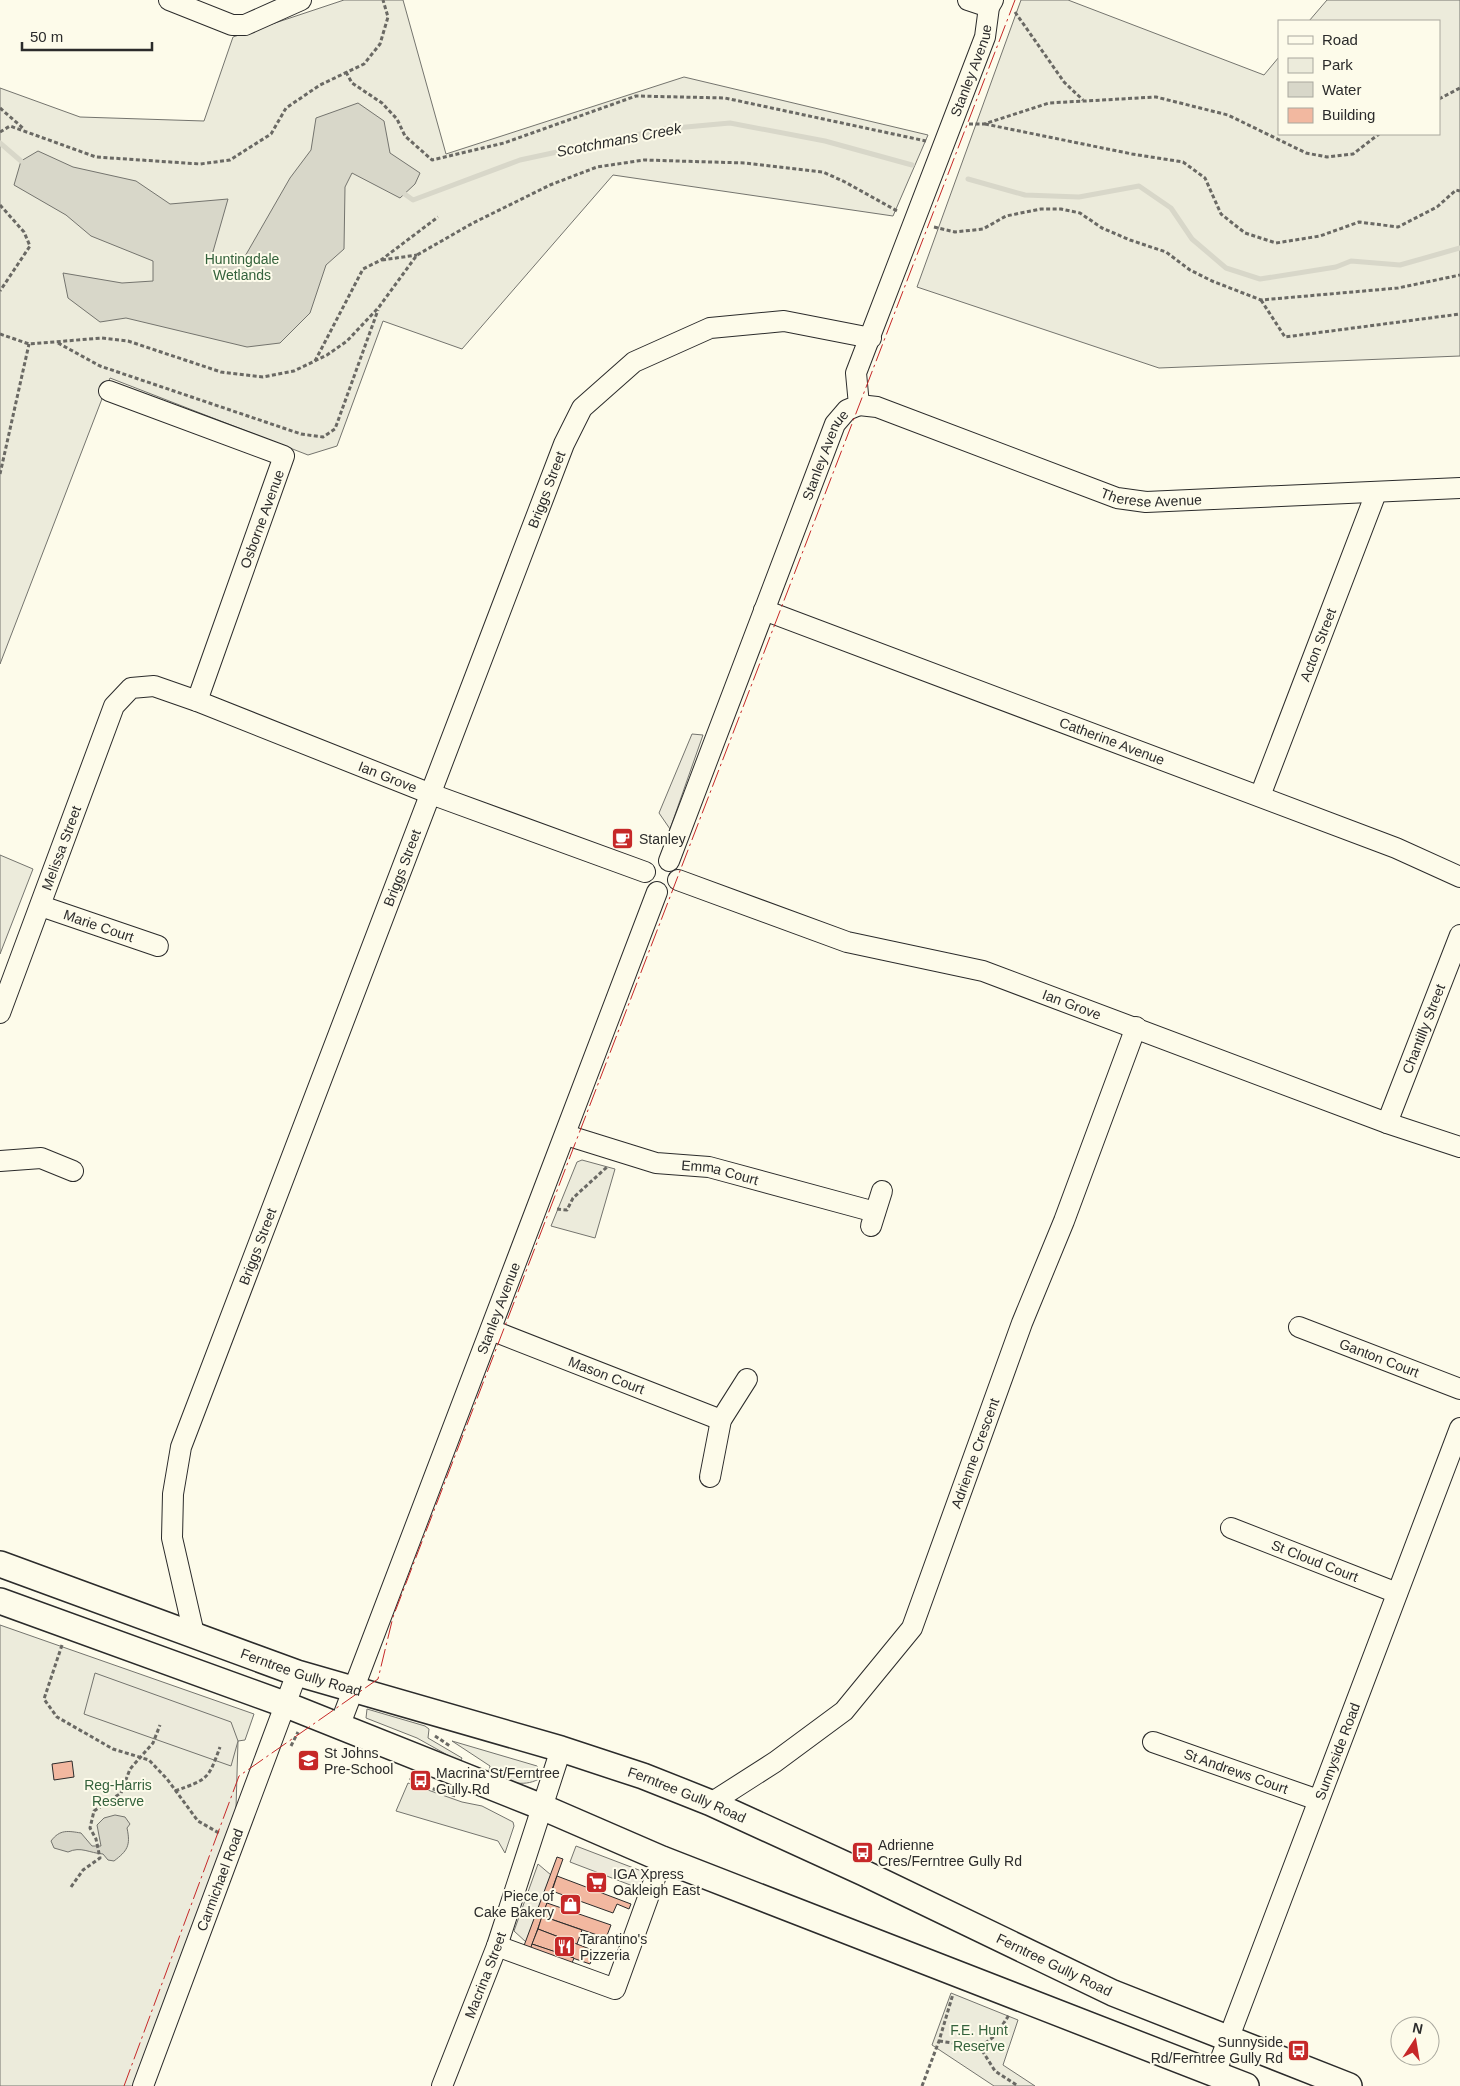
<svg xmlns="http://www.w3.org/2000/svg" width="1460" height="2086" viewBox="0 0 1460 2086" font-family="Helvetica,sans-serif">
<rect width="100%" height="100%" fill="#fdfbea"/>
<g fill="#ecebdb" stroke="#74746e">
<polygon points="344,0 403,0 446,154 684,77 928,135 893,216 613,175 462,349 383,321 337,446 308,455 110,378 0,664 0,88 80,117 204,121 233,37"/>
<polygon points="1021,0 1068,0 1264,75 1279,57 1279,134 1439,134 1439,21 1309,21 1327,0 1460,0 1460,356 1159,368 917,287"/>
<polygon points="0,855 33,869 0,954"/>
<polygon points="582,1160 615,1169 595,1238 551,1226 577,1162"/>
<polygon points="0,1625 254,1714 245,1740 238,1741 235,1842 143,2086 0,2086"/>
<polygon points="367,1709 425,1726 429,1729 428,1738 462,1758 460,1762 417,1738 366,1718"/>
<path d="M 452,1741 L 537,1766 L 540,1770 L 539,1779 C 522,1788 506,1781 488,1775 L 490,1766 Z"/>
<polygon points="408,1783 462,1802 482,1806 513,1822 514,1826 505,1853 498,1841 396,1811"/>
<polygon points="951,1993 1018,2020 1003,2065 1035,2086 994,2086 932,2045"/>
</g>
<g fill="#eceadb" stroke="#74746e">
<polygon points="692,734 703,735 670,829 659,813"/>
<polygon points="95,1673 231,1722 238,1741 231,1766 84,1714"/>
<polygon points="576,1846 652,1875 646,1891 570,1862"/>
<polygon points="538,1864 551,1875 526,1942 514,1931"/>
</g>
<g fill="#d8d7c9" stroke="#74746e">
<polygon points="358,103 384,121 390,153 420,173 415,184 400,198 352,173 345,187 344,249 326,265 310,313 280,343 247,347 126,318 100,322 68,298 63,273 122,283 153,281 153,261 91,236 66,215 14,185 21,161 38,151 73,167 136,181 170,204 228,199 212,255 240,265 290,178 311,150 316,118"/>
<path d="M 115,1815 L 125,1817 L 130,1824 L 127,1828 C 131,1846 127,1851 114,1861 L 108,1860 L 103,1854 C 89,1853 81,1846 68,1852 L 54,1848 L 51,1841 C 60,1829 68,1831 81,1833 L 92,1846 L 101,1846 L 97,1825 L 104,1818 Z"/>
</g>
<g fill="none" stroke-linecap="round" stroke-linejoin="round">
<g stroke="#d8d7c9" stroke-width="5">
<polyline points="0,143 21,161"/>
<polyline points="968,179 1025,195 1079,197 1139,186 1171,208 1192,239 1226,268 1260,279 1336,267 1351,261 1400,265 1460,248"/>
<polyline points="399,190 413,200 520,160 664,129 730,123 825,141 912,165"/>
</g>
</g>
<g fill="#f2b8a0" stroke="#2b2b2b">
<polygon points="72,1761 74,1777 54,1780 52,1764"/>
<polygon points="557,1857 563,1859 529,1953 522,1951"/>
<polygon points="557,1876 631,1904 629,1909 617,1904 613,1913 552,1891"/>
<polygon points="547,1903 611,1925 606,1938 542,1916"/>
<polygon points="542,1916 582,1930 577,1944 538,1929"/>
<polygon points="538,1929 595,1951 590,1964 532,1944"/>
<polygon points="532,1944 574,1958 570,1968 529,1953"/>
</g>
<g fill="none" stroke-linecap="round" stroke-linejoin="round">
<defs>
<g id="minor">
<polyline points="169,0 232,25 245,25 301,0"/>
<polyline points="968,0 989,7"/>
<polyline points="109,391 284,456 197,701"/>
<path id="s1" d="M 859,405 L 877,407 L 1117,498 L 1146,502 L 1460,488"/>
<path id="s2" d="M 764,610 L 1396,848 L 1460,877"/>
<path id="s3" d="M 1260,796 L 1376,493"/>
<path id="s4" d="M 669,861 L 835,424 L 847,410 L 859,405 L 856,373 L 985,37 L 989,7 L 993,0"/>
<path id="s5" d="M 678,880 L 847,942 L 983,971 L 1387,1123 L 1460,1147"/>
<path id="s6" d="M 41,906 L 158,946"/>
<path id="s7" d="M 0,1013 L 114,706 L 131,688 L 154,686 L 197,701 L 431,794 L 645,872"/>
<path id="s8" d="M 1387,1123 L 1460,935"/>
<path id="s9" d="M 566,1135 L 656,1163 L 709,1167 L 875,1212"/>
<polyline points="0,1161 41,1158 73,1171"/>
<polyline points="871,1226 882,1191"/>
<path id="s10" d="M 1299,1327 L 1460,1389"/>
<path id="s11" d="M 491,1330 L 721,1420"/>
<polyline points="710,1477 721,1420 747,1379"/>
<path id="s12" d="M 1231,1528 L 1397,1593"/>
<path id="s13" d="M 194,1634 L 172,1538 L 173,1494 L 181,1447 L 564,444 L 582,408 L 634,362 L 710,328 L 784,321 L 871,338"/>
<path id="s14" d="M 339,1727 L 657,892"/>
<path id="s15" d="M 1153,1742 L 1318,1800"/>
<path id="s16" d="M 711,1803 L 775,1762 L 844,1711 L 912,1628 L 1022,1323 L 1064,1221 L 1136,1027"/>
<polyline points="497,1946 615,1989 662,1859"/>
<path id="s17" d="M 1215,2074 L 1460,1428"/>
<path id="s18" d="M 143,2086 L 297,1673"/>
<path id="s19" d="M 442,2086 L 497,1946 L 561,1749"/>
</g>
<g id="major">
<path id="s20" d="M 0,1564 L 297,1673 L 561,1749 L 643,1776 L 711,1803 L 864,1873 L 1113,1993 L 1349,2086"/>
<polyline points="0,1601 284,1704 542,1807 662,1859 1246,2086"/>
</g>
</defs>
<use href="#minor" stroke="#2b2b2b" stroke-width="22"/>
<use href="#major" stroke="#2b2b2b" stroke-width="28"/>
<g stroke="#6a6964" stroke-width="3" stroke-dasharray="4 2.5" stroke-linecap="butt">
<polyline points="1015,12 1064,82 1083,100"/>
<polyline points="346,72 352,83 382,103 397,119 405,136 432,160 504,143 636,96 725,98 926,141"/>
<polyline points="1439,99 1460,88"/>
<polyline points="0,108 24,129"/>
<polyline points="969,124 984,124 1049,103 1156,97 1228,115 1306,153 1327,157 1353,154 1379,134"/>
<polyline points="985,124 1132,154 1183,162 1205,178 1221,214 1245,233 1276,243 1320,236 1359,222 1398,227 1437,207 1456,190 1460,191"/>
<polyline points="0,132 10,126 96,157 200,164 230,160 271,134 286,108 320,85 364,64 380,44 388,17 383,0"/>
<polyline points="0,205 24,232 30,246 0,291"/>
<polyline points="934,227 955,232 983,229 1006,216 1041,209 1061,209 1080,213 1102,228 1130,240 1166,252 1190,270 1212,281 1261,300 1398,288 1460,275"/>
<polyline points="382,260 417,255"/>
<polyline points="1261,300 1285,337 1460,314"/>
<polyline points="0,334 29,344 102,338 128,341 221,372 263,377 294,371 327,355 347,341 379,307 417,255 473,223 550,185 597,167 644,160 745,163 823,172 845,182 899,212"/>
<polyline points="58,343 100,366 301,434 323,437 335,429 378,310"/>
<polyline points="315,361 363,269 381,260 438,217"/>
<polyline points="0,474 29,344"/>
<polyline points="557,1209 567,1210 573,1198 607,1167"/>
<polyline points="62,1645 44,1699 57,1717 113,1749 149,1760 167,1779 198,1821 219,1833"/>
<polyline points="435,1736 450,1746"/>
<polyline points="291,1746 298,1732"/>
<polyline points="410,1778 414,1783 456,1796"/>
<path d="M 175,1791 C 208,1779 208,1780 220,1747"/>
<polyline points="71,1887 83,1870 100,1858 96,1839 90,1828 94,1811 121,1793 130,1769 153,1743 160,1725"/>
<polyline points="939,2041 980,2047 995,2071 1018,2086"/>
<polyline points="980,2047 996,2035 1009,2015"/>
<polyline points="922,2086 939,2041 953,1994"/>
</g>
<use href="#minor" stroke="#fdfbea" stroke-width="20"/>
<use href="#major" stroke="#fdfbea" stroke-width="25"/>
<polyline stroke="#c62828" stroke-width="1" stroke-dasharray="18 4 2.5 4" stroke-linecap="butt" points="124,2086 239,1776 378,1679 393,1617 1015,0"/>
</g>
<defs>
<symbol id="cafe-square" viewBox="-11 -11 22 22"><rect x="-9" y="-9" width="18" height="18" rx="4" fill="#c62828" stroke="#fdfbea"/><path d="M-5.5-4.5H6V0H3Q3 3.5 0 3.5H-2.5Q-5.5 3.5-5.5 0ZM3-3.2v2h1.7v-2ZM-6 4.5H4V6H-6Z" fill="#fff"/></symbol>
<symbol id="school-square" viewBox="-11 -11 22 22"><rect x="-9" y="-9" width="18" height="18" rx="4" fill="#c62828" stroke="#fdfbea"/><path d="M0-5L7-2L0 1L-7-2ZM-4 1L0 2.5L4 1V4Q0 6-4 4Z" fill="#fff"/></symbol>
<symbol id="bus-square" viewBox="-11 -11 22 22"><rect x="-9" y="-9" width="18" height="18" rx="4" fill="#c62828" stroke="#fdfbea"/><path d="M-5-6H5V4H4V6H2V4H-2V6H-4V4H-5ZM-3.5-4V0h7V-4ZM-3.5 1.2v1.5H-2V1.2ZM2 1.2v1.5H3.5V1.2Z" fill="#fff"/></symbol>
<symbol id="supermarket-square" viewBox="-11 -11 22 22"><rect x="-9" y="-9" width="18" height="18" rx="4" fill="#c62828" stroke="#fdfbea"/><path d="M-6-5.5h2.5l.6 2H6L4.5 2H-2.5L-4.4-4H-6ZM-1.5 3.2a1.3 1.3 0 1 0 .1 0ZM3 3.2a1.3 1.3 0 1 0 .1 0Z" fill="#fff"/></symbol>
<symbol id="shop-square" viewBox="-11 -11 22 22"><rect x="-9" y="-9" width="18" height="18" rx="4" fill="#c62828" stroke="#fdfbea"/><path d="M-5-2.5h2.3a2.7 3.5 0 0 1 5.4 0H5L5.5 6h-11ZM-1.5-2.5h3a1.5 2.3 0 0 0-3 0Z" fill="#fff"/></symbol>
<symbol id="restaurant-square" viewBox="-11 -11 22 22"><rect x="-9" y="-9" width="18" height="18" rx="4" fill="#c62828" stroke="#fdfbea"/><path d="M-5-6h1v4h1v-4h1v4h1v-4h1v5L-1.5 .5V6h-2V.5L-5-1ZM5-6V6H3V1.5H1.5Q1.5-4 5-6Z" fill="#fff"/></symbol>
</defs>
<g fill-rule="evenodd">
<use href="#cafe-square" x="610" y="826" width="25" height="25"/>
<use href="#school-square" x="296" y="1748" width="25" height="25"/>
<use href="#bus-square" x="408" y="1768" width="25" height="25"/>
<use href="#bus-square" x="850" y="1840" width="25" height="25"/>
<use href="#supermarket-square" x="584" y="1870" width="25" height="25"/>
<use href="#shop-square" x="558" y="1892" width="25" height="25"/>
<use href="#restaurant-square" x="552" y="1934" width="25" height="25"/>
<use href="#bus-square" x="1286" y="2038" width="25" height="25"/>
</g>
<g text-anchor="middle" stroke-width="4" stroke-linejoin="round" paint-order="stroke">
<g font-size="14" fill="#2b2b2b" stroke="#fdfbea">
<text dy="5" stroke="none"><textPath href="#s4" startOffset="855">Stanley Avenue</textPath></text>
<text dy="5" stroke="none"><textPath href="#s4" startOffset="435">Stanley Avenue</textPath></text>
<text dy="5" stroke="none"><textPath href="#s13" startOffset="1215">Briggs Street</textPath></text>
<text dy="5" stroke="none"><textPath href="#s1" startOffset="309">Therese Avenue</textPath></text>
<text transform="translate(262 519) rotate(-70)" y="5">Osborne Avenue</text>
<text dy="5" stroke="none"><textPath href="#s3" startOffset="162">Acton Street</textPath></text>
<text dy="5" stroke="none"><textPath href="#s2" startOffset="372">Catherine Avenue</textPath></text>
<text dy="5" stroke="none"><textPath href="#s7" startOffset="626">Ian Grove</textPath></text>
<text dy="5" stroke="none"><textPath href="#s7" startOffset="176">Melissa Street</textPath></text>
<text dy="5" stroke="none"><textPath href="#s13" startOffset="810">Briggs Street</textPath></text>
<text dy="5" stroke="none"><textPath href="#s6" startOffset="61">Marie Court</textPath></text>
<text dy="5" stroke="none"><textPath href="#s5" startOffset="414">Ian Grove</textPath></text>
<text dy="5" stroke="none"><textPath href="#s8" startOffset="101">Chantilly Street</textPath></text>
<text dy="5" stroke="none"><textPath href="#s9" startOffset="159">Emma Court</textPath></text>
<text dy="5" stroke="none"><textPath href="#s13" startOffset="405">Briggs Street</textPath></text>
<text dy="5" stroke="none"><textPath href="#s14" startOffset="448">Stanley Avenue</textPath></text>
<text dy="5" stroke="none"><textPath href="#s10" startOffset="86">Ganton Court</textPath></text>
<text dy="5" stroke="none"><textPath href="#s11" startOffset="124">Mason Court</textPath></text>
<text dy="5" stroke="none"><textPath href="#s16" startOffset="455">Adrienne Crescent</textPath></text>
<text dy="5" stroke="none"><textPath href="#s12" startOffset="90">St Cloud Court</textPath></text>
<text dy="5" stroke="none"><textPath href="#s20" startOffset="320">Ferntree Gully Road</textPath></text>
<text dy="5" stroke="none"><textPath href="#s17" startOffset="345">Sunnyside Road</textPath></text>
<text dy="5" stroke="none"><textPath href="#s15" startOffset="88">St Andrews Court</textPath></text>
<text dy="5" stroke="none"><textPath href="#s20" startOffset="725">Ferntree Gully Road</textPath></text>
<text dy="5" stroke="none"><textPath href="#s18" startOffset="220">Carmichael Road</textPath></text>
<text dy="5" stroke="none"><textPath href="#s20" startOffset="1130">Ferntree Gully Road</textPath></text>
<text dy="5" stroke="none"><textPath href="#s19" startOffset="119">Macrina Street</textPath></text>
</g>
<g font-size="14" fill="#34623c" stroke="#fdfbea">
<text x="242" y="264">Huntingdale<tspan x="242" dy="16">Wetlands</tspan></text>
<text x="118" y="1790">Reg-Harris<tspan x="118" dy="16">Reserve</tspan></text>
<text x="979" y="2035">F.E. Hunt<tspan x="979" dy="16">Reserve</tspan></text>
</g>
<g font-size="14" fill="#2b2b2b" stroke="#fdfbea" text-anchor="start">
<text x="639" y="844">Stanley</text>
<text x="324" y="1758">St Johns<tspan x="324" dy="16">Pre-School</tspan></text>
<text x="436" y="1778">Macrina St/Ferntree<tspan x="436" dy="16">Gully Rd</tspan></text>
<text x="878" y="1850">Adrienne<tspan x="878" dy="16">Cres/Ferntree Gully Rd</tspan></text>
<text x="613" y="1879">IGA Xpress<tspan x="613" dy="16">Oakleigh East</tspan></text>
<text x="554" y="1901" text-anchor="end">Piece of<tspan x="554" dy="16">Cake Bakery</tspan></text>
<text x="580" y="1944">Tarantino's<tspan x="580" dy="16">Pizzeria</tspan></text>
<text x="1283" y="2047" text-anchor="end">Sunnyside<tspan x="1283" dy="16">Rd/Ferntree Gully Rd</tspan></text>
</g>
<g font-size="15" font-style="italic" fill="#2b2b2b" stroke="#fdfbea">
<text transform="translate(619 140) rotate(-11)" y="5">Scotchmans Creek</text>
</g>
</g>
<rect x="1278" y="20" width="162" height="115" fill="#fdfbea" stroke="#a9a89e"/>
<rect x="1288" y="36" width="25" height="8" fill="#fdfbea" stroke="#a9a89e"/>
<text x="1322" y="45" font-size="15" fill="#2b2b2b">Road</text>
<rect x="1288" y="58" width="25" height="15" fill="#ecebdb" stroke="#a9a89e"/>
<text x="1322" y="70" font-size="15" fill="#2b2b2b">Park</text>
<rect x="1288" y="82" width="25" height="15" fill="#d8d7c9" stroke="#a9a89e"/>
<text x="1322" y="95" font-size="15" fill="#2b2b2b">Water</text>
<rect x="1288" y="108" width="25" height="15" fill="#f2b8a0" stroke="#a9a89e"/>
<text x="1322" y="120" font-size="15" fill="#2b2b2b">Building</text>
<g transform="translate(1415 2041) rotate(12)"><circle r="24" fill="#fdfbea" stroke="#a9a89e"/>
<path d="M0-4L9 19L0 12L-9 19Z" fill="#c62828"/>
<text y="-8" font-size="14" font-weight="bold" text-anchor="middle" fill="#2b2b2b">N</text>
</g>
<path d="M22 42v8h130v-8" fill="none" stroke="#2b2b2b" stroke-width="2.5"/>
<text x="30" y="42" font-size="15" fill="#2b2b2b" stroke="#fdfbea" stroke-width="4" paint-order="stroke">50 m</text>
</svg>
